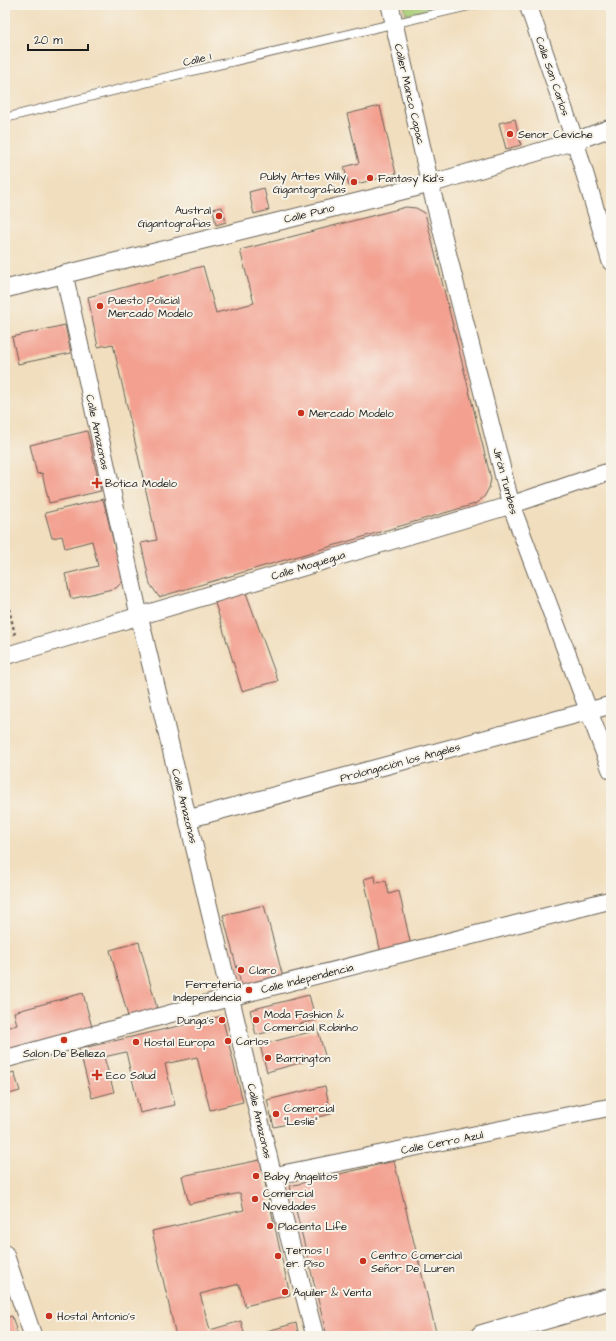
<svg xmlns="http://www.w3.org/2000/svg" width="616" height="1341" viewBox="0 0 616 1341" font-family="'Architects Daughter',sans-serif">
<rect width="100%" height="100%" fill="#f7f3e8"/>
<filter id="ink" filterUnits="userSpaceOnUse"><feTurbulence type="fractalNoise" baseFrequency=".025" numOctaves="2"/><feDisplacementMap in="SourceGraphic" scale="8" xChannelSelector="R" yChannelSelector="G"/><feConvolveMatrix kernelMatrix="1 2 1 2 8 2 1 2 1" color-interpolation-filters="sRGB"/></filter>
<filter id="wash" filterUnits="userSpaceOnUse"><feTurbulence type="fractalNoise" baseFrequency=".012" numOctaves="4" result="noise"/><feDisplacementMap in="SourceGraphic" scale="16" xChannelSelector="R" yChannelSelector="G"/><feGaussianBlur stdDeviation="0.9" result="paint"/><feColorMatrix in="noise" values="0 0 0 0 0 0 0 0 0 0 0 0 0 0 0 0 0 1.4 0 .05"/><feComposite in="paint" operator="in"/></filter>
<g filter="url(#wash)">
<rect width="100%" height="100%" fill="#f1debe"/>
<polygon fill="#a9cd76" stroke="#627449" points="404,5 446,5 406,15"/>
<g id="blocks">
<g fill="#f3a090">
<polygon points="380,106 396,174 349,186 344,167 359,163 347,114"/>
<polygon points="515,119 521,145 506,149 499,123"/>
<polygon points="264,188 269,210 254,214 249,192"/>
<polygon points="222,207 226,222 216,225 213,209"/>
<polygon points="406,207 416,208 425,213 491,479 489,488 484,497 475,504 159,597 150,584 141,543 157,540 113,344 98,347 88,297 203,266 216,313 254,303 240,250"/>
<polygon points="65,325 71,353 18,364 12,337"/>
<polygon points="87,431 101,491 49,503 42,473 37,474 30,445"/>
<polygon points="103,499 123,581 116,588 71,599 65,574 98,566 92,541 65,548 62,536 52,538 45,513"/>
<polygon points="245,590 278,681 242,691 215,603"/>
<polygon points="375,876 376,883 386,881 389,894 399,891 411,946 381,953 364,879"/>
<polygon points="264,905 285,985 243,992 223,915"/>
<polygon points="139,942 158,1012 129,1020 110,950"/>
<polygon points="83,993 94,1035 5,1060 5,1028 17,1025 14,1012"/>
<polygon points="309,995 316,1020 256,1035 250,1010"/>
<polygon points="222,1016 243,1102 210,1110 197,1057 165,1064 175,1105 140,1113 126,1052 104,1057 114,1092 92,1098 79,1049"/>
<polygon points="318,1030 325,1056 267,1072 260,1045"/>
<polygon points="14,1072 20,1091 5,1095 5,1075"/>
<polygon points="325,1086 331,1114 274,1127 267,1100"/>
<polygon points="260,1160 290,1295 245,1306 239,1284 200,1294 210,1330 241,1321 245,1336 176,1336 152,1231 244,1210 240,1193 189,1204 182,1176"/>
<polygon points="394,1161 437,1336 327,1336 290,1186"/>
<polygon points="12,1316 18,1336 5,1336 5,1318"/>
<polygon points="296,1323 299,1336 249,1336"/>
</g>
</g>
</g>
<g filter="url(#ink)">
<use href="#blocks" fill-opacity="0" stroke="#676055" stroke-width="1"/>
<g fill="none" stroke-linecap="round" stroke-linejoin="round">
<defs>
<polyline id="lane" points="5,118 192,71 473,5"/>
<g id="street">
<polyline points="390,5 430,184 511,505 611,770"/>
<polyline points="528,5 575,141 611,262"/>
<polyline points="64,274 139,615 273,1176 315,1336"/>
<polyline points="5,289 430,184 575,141 611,128"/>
<polyline points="5,656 511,505 611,471"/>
<polyline points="188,819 611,705"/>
<polyline points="5,1059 231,997 611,900"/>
<polyline points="273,1176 611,1107"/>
<polyline points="5,1254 33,1336"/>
</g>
<polyline id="primary" points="482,1336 611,1299"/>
</defs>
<use href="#lane" stroke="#676055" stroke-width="10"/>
<use href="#street" stroke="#676055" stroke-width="19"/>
<use href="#primary" stroke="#676055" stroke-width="24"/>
<polyline stroke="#676055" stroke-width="2.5" stroke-dasharray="3 3" stroke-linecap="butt" points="5,591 15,635"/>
<use href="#lane" stroke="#fff" stroke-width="8"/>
<use href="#street" stroke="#fff" stroke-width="17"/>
<use href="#primary" stroke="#fff" stroke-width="22"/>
</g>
</g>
<g fill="#c8321e" stroke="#f7f3e8" stroke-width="1.5">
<circle cx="510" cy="134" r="4"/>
<circle cx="370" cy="178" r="4"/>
<circle cx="354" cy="182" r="4"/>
<circle cx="219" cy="216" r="4"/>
<circle cx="100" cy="306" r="4"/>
<circle cx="301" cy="413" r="4"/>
<path d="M95 477h4v4h4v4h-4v4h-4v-4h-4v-4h4z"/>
<circle cx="241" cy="970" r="4"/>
<circle cx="249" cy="990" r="4"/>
<circle cx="222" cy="1020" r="4"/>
<circle cx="256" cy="1020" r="4"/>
<circle cx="64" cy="1040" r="4"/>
<circle cx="228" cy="1041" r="4"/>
<circle cx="136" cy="1042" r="4"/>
<circle cx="268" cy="1058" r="4"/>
<path d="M95 1069h4v4h4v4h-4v4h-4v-4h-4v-4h4z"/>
<circle cx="276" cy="1114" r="4"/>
<circle cx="256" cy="1176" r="4"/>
<circle cx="255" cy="1199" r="4"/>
<circle cx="270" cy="1226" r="4"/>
<circle cx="278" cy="1256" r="4"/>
<circle cx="363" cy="1261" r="4"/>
<circle cx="285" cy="1292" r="4"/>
<circle cx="49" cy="1316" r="4"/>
</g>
<g text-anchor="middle" stroke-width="4" stroke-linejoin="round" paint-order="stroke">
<g font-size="11" fill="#1c1c1c" stroke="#f7f3e8">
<text transform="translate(197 59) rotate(-14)" y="4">Calle 1</text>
<text transform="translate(553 76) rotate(71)" y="4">Calle San Carlos</text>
<text transform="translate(410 94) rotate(77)" y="4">Caller Manco Capac</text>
<text transform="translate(309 213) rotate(-14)" y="4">Calle Puno</text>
<text transform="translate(98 432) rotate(78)" y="4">Calle Amazonas</text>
<text transform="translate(506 481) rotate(75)" y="4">Jirón Tumbes</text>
<text transform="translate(308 565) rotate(-17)" y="4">Calle Moquegua</text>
<text transform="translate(400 762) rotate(-15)" y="4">Prolongación los Angeles</text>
<text transform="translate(185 806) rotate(76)" y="4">Calle Amazonas</text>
<text transform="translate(307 978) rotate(-14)" y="4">Calle Independencia</text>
<text transform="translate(260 1121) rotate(77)" y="4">Calle Amazonas</text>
<text transform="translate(442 1142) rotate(-11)" y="4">Calle Cerro Azul</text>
</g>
<g font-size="11" fill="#1c1c1c" stroke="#f7f3e8" text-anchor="start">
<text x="518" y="138">Senor Ceviche</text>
<text x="346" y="180" text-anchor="end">Publy Artes Willy<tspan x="346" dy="13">Gigantografias</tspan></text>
<text x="378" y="182">Fantasy Kid's</text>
<text x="211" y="214" text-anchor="end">Austral<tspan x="211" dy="13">Gigantografias</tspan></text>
<text x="108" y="304">Puesto Policial<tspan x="108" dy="13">Mercado Modelo</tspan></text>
<text x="309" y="417">Mercado Modelo</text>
<text x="105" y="487">Botica Modelo</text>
<text x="249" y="974">Claro</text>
<text x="241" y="988" text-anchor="end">Ferretería<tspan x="241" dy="13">Independencia</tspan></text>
<text x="264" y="1018">Moda Fashion &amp;<tspan x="264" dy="13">Comercial Robinho</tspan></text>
<text x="214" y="1024" text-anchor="end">Dunga's</text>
<text x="236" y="1045">Carlos</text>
<text x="144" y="1046">Hostal Europa</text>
<text x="64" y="1057" text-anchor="middle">Salon De Belleza</text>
<text x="276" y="1062">Barrington</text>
<text x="106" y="1079">Eco Salud</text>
<text x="284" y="1112">Comercial<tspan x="284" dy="13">"Leslie"</tspan></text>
<text x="264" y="1180">Baby Angelitos</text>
<text x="263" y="1197">Comercial<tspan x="263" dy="13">Novedades</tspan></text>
<text x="278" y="1230">Placenta Life</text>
<text x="286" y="1254">Ternos 1<tspan x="286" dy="13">er. Piso</tspan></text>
<text x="371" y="1259">Centro Comercial<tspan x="371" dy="13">Señor De Luren</tspan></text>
<text x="293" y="1296">Aquiler &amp; Venta</text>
<text x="57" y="1320">Hostal Antonio's</text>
</g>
</g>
<rect width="616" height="1341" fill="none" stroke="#f7f3e8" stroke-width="20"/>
<path d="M28 44v6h60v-6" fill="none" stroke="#1c1c1c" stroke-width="2"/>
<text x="34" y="44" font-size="12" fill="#1c1c1c" stroke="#f7f3e8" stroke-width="3" paint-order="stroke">20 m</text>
</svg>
